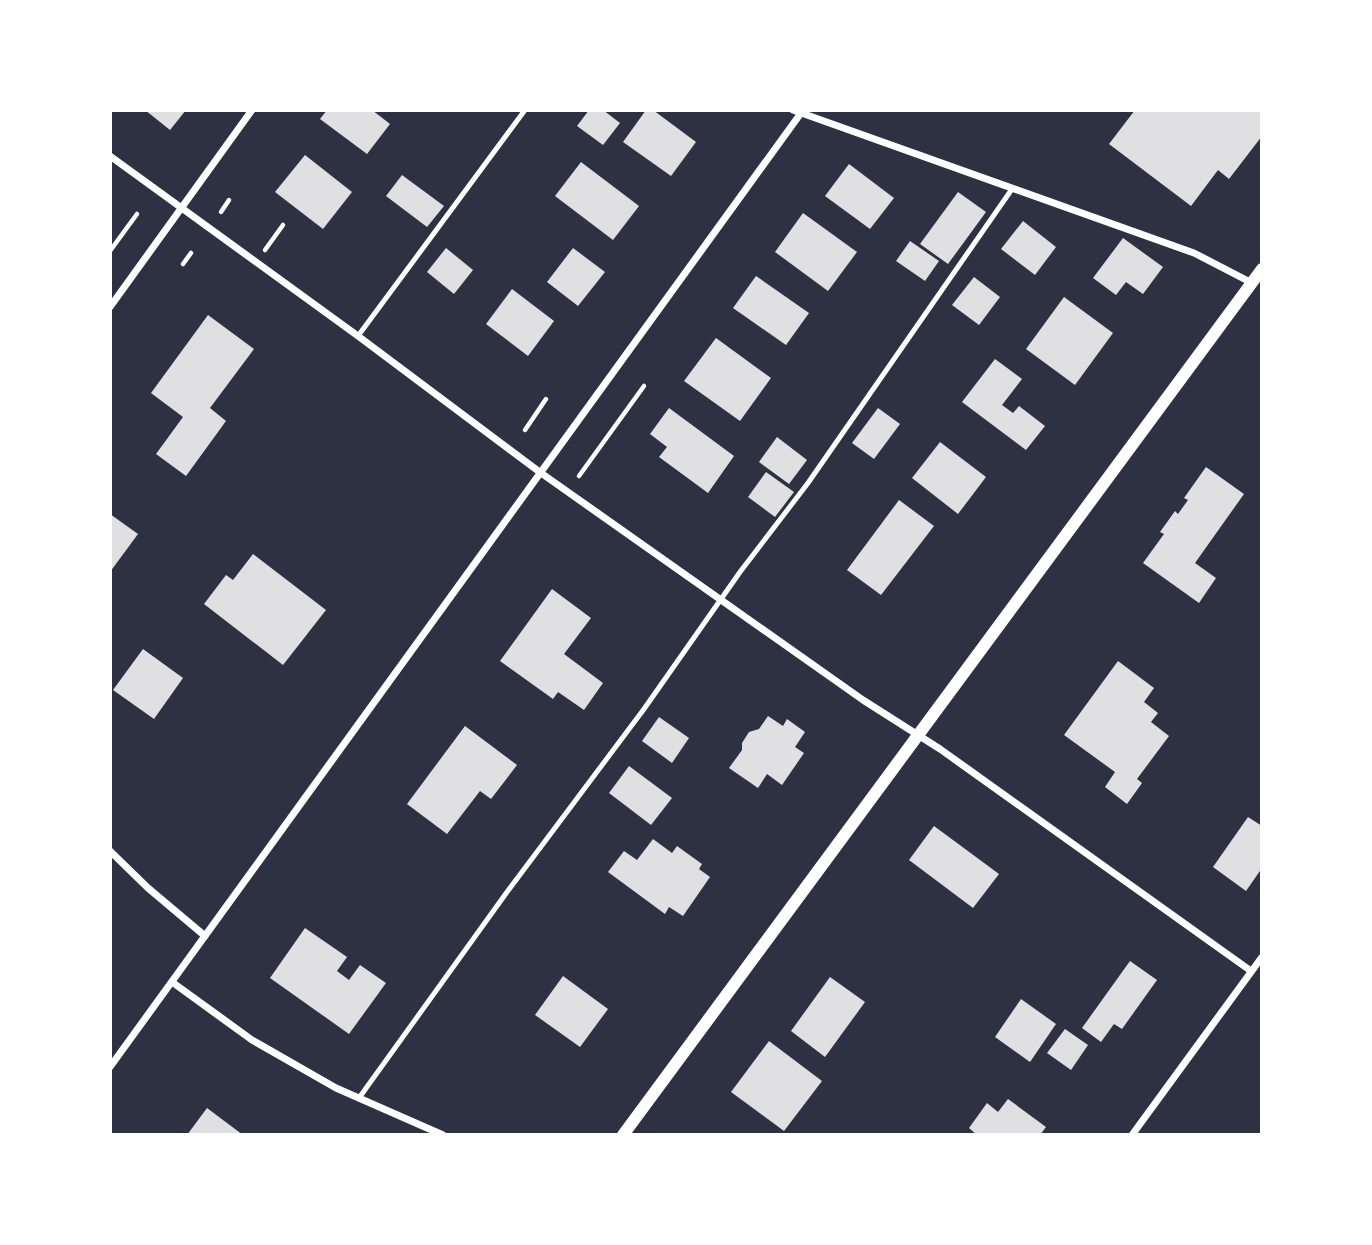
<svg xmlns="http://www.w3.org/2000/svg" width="1372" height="1245" viewBox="0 0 1372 1245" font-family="'Archivo Narrow',sans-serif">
<rect width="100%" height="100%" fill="#2d3142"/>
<g fill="#e0e0e3">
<polygon points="145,110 186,110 170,130"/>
<polygon points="327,110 372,110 390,124 367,154 320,119"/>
<polygon points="589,110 603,110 620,123 603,145 577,126"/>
<polygon points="646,110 653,110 696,142 671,176 623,142"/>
<polygon points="1135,110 1262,110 1262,136 1229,179 1218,170 1191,206 1109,144"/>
<polygon points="305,155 352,192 323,229 275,192"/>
<polygon points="581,162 639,206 613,240 555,196"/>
<polygon points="849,164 894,198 870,229 825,196"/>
<polygon points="402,175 444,206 427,227 386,196"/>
<polygon points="958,192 986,212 948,264 920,244"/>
<polygon points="803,213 857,252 828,291 775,252"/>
<polygon points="1023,221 1056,247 1035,275 1001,249"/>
<polygon points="1123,238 1163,267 1143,294 1126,282 1116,295 1093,278"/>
<polygon points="910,241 939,261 925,281 896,261"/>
<polygon points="446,248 473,270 454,294 427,272"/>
<polygon points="573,248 605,272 578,306 547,282"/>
<polygon points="756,276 809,313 786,345 733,308"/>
<polygon points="974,277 1000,297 979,325 952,305"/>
<polygon points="512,289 554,321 528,356 486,324"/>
<polygon points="1064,297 1113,333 1075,385 1026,349"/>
<polygon points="208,315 254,349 210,408 226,421 186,476 156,454 183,417 151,393"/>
<polygon points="716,338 771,378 740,421 684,381"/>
<polygon points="995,359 1022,379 1002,405 1013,413 1019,406 1045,426 1026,450 962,402"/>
<polygon points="669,408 734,456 708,493 659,457 667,447 650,434"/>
<polygon points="878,408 900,424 874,459 852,443"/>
<polygon points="777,437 807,460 789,484 759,462"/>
<polygon points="940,442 986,477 958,514 912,478"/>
<polygon points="1206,467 1244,494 1195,563 1216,578 1199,603 1143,563 1164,534 1160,532 1175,511 1178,514 1188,500 1184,498"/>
<polygon points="766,472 794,492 775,517 748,497"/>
<polygon points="899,500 934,526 881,595 847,570"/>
<polygon points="110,514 138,534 110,572"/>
<polygon points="253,554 326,610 283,665 204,604 226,575 233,580"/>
<polygon points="552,589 591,618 564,654 603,683 584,710 558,692 553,699 500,661"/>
<polygon points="143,649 183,678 154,719 113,690"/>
<polygon points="1118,661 1154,688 1144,702 1158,713 1151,722 1169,736 1137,779 1142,783 1127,804 1105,787 1115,772 1064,735"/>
<polygon points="768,716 783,726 787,719 805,732 795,747 804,753 782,785 767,774 758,788 729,768 742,750 742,743 749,732 759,729"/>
<polygon points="659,717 689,738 672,763 642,741"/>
<polygon points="465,726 517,765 491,799 480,791 447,834 407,804"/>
<polygon points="629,766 672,798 651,825 609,793"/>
<polygon points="1248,817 1262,826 1262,868 1246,891 1213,867"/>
<polygon points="934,826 999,874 973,908 909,860"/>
<polygon points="653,839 672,853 677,846 702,864 699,869 710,877 683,916 669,907 665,914 608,872 624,851 637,860"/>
<polygon points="305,928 347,957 337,971 349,980 360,965 386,983 349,1034 270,978"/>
<polygon points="1130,961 1157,980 1122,1029 1114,1024 1101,1042 1082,1028"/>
<polygon points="563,976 608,1009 580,1047 535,1015"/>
<polygon points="830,977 865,1002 825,1057 791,1031"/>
<polygon points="1021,999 1056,1024 1030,1062 995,1037"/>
<polygon points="1065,1029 1088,1045 1071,1070 1047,1053"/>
<polygon points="769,1041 822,1081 784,1131 731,1092"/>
<polygon points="1008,1099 1046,1127 1040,1135 977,1135 969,1128 987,1103 998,1112"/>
<polygon points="207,1108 243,1135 187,1135"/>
</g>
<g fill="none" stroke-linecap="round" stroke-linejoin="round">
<g stroke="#fff" stroke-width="4.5">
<polyline points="221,212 229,200"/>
<polyline points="265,250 283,225"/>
<polyline points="110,251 137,214"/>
<polyline points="183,264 191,253"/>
<polyline points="525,430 546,399"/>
<polyline points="579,476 644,386"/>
</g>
<g stroke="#fff" stroke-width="5">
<polyline points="358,336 525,110"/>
<polyline points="359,1098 507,892 644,709 740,572 808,483 1012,189"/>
</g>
<g stroke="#fff" stroke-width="7">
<polyline points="793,110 1194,253 1252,283"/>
<polyline points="110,156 358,336 541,473 863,700 940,749 1251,971"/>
<polyline points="110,307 252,110"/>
<polyline points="110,851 148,888 205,936"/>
<polyline points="172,982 252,1040 336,1088 443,1135"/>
<polyline points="110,1067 801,113"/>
<polyline points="1132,1135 1262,957"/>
</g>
<polyline stroke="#fff" stroke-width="12" points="623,1135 1262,269"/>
</g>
<rect width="1372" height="1245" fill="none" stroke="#ffffff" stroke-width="224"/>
</svg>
